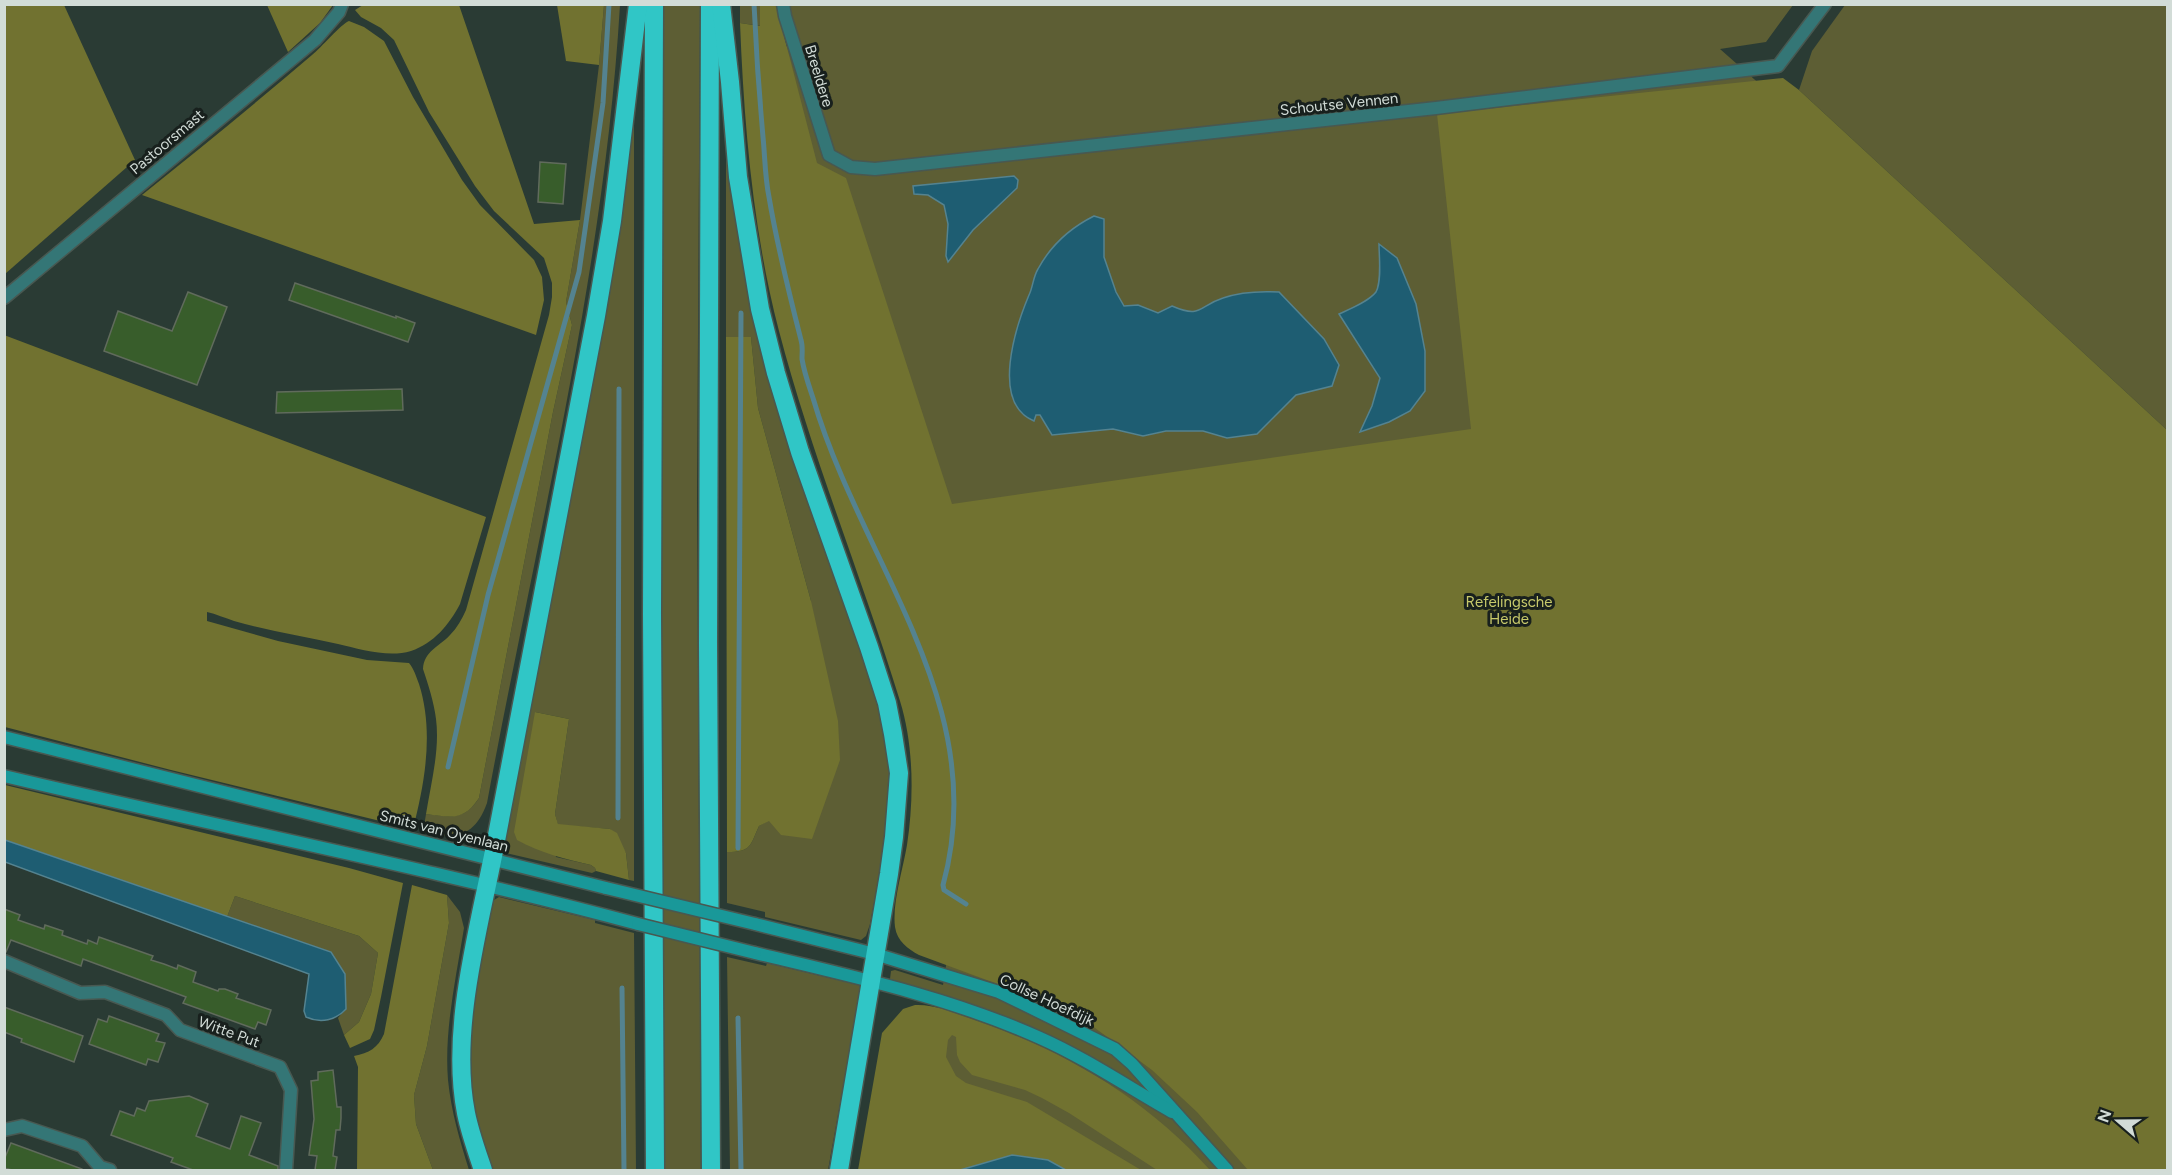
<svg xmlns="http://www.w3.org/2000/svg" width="2172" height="1175" viewBox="0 0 2172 1175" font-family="Figtree,sans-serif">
<rect width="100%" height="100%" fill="#2a3b34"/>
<g fill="#5d5e34">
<path d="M 700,4 L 697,501 L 701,1170 L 664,1170 C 659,782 662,393 664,5 Z"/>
<path d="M 604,5 L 620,5 C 604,275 536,538 487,803 C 475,837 455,840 423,832 L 426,814 C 450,817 464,821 479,798 L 553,412 L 572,325 L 566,302 L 580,220 L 599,65 Z"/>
<polygon points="740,5 760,5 761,26 740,23"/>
<polygon points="789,5 1793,5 1766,42 1720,49 1866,178 2167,1170 909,1170 925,1097 941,996 890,979 891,971 895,970 943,985 965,844 772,76 795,29"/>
<polygon points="1845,5 2167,5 2167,430 1799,90 1812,51"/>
<polygon points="634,97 634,881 629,880 626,853 610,829 558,825 555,814 569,719 535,712 556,857 591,865 595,868 596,871 592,873 506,853 503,850"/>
<path d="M 726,141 L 742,251 L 885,718 L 892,766 L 890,818 L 870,924 L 866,936 L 861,940 L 765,917 L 765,912 L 727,903 L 727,852 C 751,852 750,846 759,826 L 769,820 L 811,601 L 758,408 L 751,337 L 726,337 Z"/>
<path d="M 447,895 L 460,912 L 464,928 C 456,978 444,1030 448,1080 C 451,1111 460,1141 469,1170 L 433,1170 L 416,1124 L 414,1095 L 427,1046 L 449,923 Z"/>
<polygon points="235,896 359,936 378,953 371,994 359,1022 344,1035 338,1018 346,1008 331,952 227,917"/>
<path d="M 499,897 L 595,920 L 595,923 L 634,933 L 636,1170 L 492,1170 C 478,1134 470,1091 470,1053 C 471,1005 483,953 491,906 L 494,900 Z"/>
<polygon points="727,957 766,966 767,963 859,985 861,988 828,1170 730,1170"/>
</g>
<g fill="#717230">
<polygon points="5,4 64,5 135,160 5,274"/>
<polygon points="267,5 333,5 320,23 288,52"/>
<path d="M 363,5 L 459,5 L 534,224 L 580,220 L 566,302 L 572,325 L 553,412 L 479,798 C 463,822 451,817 426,814 C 431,783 440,750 436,719 C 434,702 428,684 423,669 C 424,651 439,647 450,635 C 457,628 462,619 466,610 L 549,315 L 552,297 L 552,283 L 544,258 L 494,211 L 475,186 L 429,112 L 394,40 L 381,28 L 361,17 L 355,10 Z"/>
<polygon points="557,5 604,5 599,65 566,61"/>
<path d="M 760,5 L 776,5 L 817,163 L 846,178 L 952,504 L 1471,429 L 1437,114 L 1783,78 L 1799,90 L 2167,430 L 2167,1170 L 1248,1170 L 1197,1112 L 1152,1070 L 1091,1025 L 1003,986 L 919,955 C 908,949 897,941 895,927 C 892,903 903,869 907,845 C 914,799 914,746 900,701 C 862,577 812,457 779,331 C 753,232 744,125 740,23 L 760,26 Z"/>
<path d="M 349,21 L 364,27 L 384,41 L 413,97 L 462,180 L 480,205 L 534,260 L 542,277 L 544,300 L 536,335 L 142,195 C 199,149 256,103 312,55 C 321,48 341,24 349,21 Z"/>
<path d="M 4,335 L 486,517 L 460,604 C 449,625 434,643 411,651 C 388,658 360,649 338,644 C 303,636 268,631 234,621 C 225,618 216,614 207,612 L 207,621 L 278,641 L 367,660 L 409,663 C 414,669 416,676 419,684 C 434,731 425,782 413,829 L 171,770 L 5,727 Z"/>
<path d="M 726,337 L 751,337 L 758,408 L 811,601 L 838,721 L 840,760 L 812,839 L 781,835 L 769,821 L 759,826 C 750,846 751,852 727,852 Z"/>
<path d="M 535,712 L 569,719 L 555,814 L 558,824 L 610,829 L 617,833 L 626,853 L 629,880 L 596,871 L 595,868 L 591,865 C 566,859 540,853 517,840 L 514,832 Z"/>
<polygon points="5,785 349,868 403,883 381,997 374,1030 370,1039 350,1048 344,1035 359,1022 371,994 378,953 359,936 235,896 227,917 5,840"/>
<path d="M 412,885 L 447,895 L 449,923 L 427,1046 L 414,1095 L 416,1124 L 433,1170 L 357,1170 L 358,1067 L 354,1056 C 369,1053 378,1048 384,1034 Z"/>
<path d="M 915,1005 C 936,1004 957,1014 977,1021 C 1066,1051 1147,1100 1210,1170 L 1157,1170 L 1069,1113 L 1042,1098 L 1025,1090 L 972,1075 L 960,1062 L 957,1055 L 956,1037 L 952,1035 L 948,1040 L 946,1057 L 956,1076 L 966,1083 L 1027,1102 L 1141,1170 L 1066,1170 L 1048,1160 L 1012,1155 L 960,1170 L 858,1170 L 882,1033 L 903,1009 Z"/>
</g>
<g fill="#1e5d72" stroke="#548390" stroke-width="1.5">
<polygon points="1014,176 1018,180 1017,188 973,230 948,262 946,256 948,224 944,205 928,195 914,194 913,186"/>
<path d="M 1094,216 L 1104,219 L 1104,257 L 1116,292 L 1124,306 L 1138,305 L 1158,313 L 1172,306 C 1202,319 1198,306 1223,298 C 1240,292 1261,291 1279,292 L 1324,339 L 1339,365 L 1332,386 L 1296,395 L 1257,434 L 1227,438 L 1203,431 L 1166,431 L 1143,436 L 1113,429 L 1052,435 L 1040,415 L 1036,415 L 1034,421 C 990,403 1016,326 1029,295 C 1033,287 1033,277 1038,269 C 1051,245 1070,228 1094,216 Z"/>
<path d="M 1379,244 L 1397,258 L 1416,304 L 1425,351 L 1425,391 L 1410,411 L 1389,422 L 1360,432 L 1372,406 L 1380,378 L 1339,314 C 1350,309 1368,302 1376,292 C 1382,281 1379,256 1379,244 Z"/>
<path d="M 5,840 L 331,952 L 345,974 L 346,1009 C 336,1020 321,1024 306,1017 L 304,1011 L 309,974 L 5,862 Z"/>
<polygon points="1012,1155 1048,1160 1066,1170 960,1170"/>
</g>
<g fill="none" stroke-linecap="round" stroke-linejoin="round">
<g stroke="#548390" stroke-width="5">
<path d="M 754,4 C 756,49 759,93 763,137 C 765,157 765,178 769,197 C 777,245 789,293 801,340 C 803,346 802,352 802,359 C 804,372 809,386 813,398 C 861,563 993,704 943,885 L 944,890 L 966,904"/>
<polyline points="448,767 488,595 579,272 603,103 609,4"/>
<polyline points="618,818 619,389"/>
<polyline points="738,848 741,313"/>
<polyline points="622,988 624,1170"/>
<polyline points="738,1018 741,1170"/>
</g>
</g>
<g fill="#385d2b" stroke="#606b5c" stroke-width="1.5">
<polygon points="540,162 566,164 563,204 538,202"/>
<polygon points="295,283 396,318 396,316 415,323 408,342 289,300"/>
<polygon points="188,292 227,307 197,385 104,351 118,311 172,331"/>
<polygon points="402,389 403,410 276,413 277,392"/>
<polygon points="4,909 20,915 18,920 44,929 45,925 63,931 62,935 87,944 88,940 97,944 99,937 153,956 151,960 164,964 177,969 178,965 196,972 193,982 218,991 219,989 225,989 238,994 236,998 271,1010 266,1025 258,1022 255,1029 183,1003 186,997 83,959 81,966 11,940 6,952 4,952"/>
<polygon points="4,1007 83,1036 74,1062 21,1042 22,1039 4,1032"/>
<polygon points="109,1016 159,1034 156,1041 165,1043 158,1062 148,1059 146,1065 89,1044 98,1019 107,1022"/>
<polygon points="333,1070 337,1107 341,1107 341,1118 340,1130 336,1130 333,1156 337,1157 335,1170 315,1170 317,1156 309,1155 314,1119 311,1081 318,1080 318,1072"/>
<polygon points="189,1096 208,1104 196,1136 230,1149 241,1116 261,1123 249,1155 278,1166 278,1170 193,1170 171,1162 173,1158 111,1135 120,1111 134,1116 137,1108 145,1111 149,1101"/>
<polygon points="11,1143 82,1169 82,1170 12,1170 4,1168 4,1160"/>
</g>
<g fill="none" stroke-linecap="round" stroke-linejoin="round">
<defs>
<g id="minor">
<polyline points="783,4 785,16 829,155 851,167 875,169 1436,108 1778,66 1825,4"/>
<polyline points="4,961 80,993 105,992 166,1015 180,1030 280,1067 291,1090 286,1170"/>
<polyline points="4,1130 22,1126 82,1146 100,1167 110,1170"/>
</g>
<polyline id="tertiary" points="4,298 315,40 339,12 342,4"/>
<g id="secondary">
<polyline points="4,737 606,888"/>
<path d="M 4,776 C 215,826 429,868 638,924"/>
<polyline points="755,924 875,954 999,992 1115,1049 1132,1064 1227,1170"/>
<path d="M 755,953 C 851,976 949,997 1040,1038 C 1085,1058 1128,1087 1172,1112"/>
</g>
<g id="motorway">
<polyline points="654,4 652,614 655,1170"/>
<polyline points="710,4 708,643 711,1170"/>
<polyline points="721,4 730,82 738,177 760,309 776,373 800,452 869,647 887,703 893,734 899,773 894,837 889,874 839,1170"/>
<path d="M 483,1170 C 477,1152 470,1133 466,1113 C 450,1031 478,932 494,851 L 596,316 L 612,221 L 638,4"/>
</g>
</defs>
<use href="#minor" stroke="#485851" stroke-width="15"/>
<use href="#tertiary" stroke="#485851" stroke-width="15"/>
<use href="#secondary" stroke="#485851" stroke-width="15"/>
<use href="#motorway" stroke="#485851" stroke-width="21"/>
<use href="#minor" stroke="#347676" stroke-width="12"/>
<use href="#tertiary" stroke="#347676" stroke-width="12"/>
<use href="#secondary" stroke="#199899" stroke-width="12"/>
<use href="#motorway" stroke="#30c6c6" stroke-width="18"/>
<defs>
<g id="secondary-bridge">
<polyline points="606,888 755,924"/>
<polyline points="638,924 755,953"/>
</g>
</defs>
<use href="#secondary-bridge" stroke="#485851" stroke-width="15" stroke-linecap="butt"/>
<use href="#secondary-bridge" stroke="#199899" stroke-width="12"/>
</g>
<g text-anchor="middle" stroke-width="6" stroke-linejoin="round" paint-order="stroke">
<g font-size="15" fill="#d2dcd7" stroke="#18201d">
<text transform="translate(819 76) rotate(73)" y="5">Breeldere</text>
<text transform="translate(1339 104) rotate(-6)" y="5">Schoutse Vennen</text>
<text transform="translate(167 142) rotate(-40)" y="5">Pastoorsmast</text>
<text transform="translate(444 831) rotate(14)" y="5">Smits van Oyenlaan</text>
<text transform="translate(1047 1000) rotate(25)" y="5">Collse Hoefdijk</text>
<text transform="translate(229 1032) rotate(20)" y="5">Witte Put</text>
</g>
<g font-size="15" fill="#c8ca6b" stroke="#18201d">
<text x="1509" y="607">Refelingsche<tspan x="1509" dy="17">Heide</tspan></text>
</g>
</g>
<rect width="2172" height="1175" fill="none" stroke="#d2dcd7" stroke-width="12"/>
<g transform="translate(2118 1121) rotate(290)" stroke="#18201d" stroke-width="4.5" paint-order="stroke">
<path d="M0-4.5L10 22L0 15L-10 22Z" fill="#d2dcd7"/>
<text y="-9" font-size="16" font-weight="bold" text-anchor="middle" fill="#d2dcd7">N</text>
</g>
</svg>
